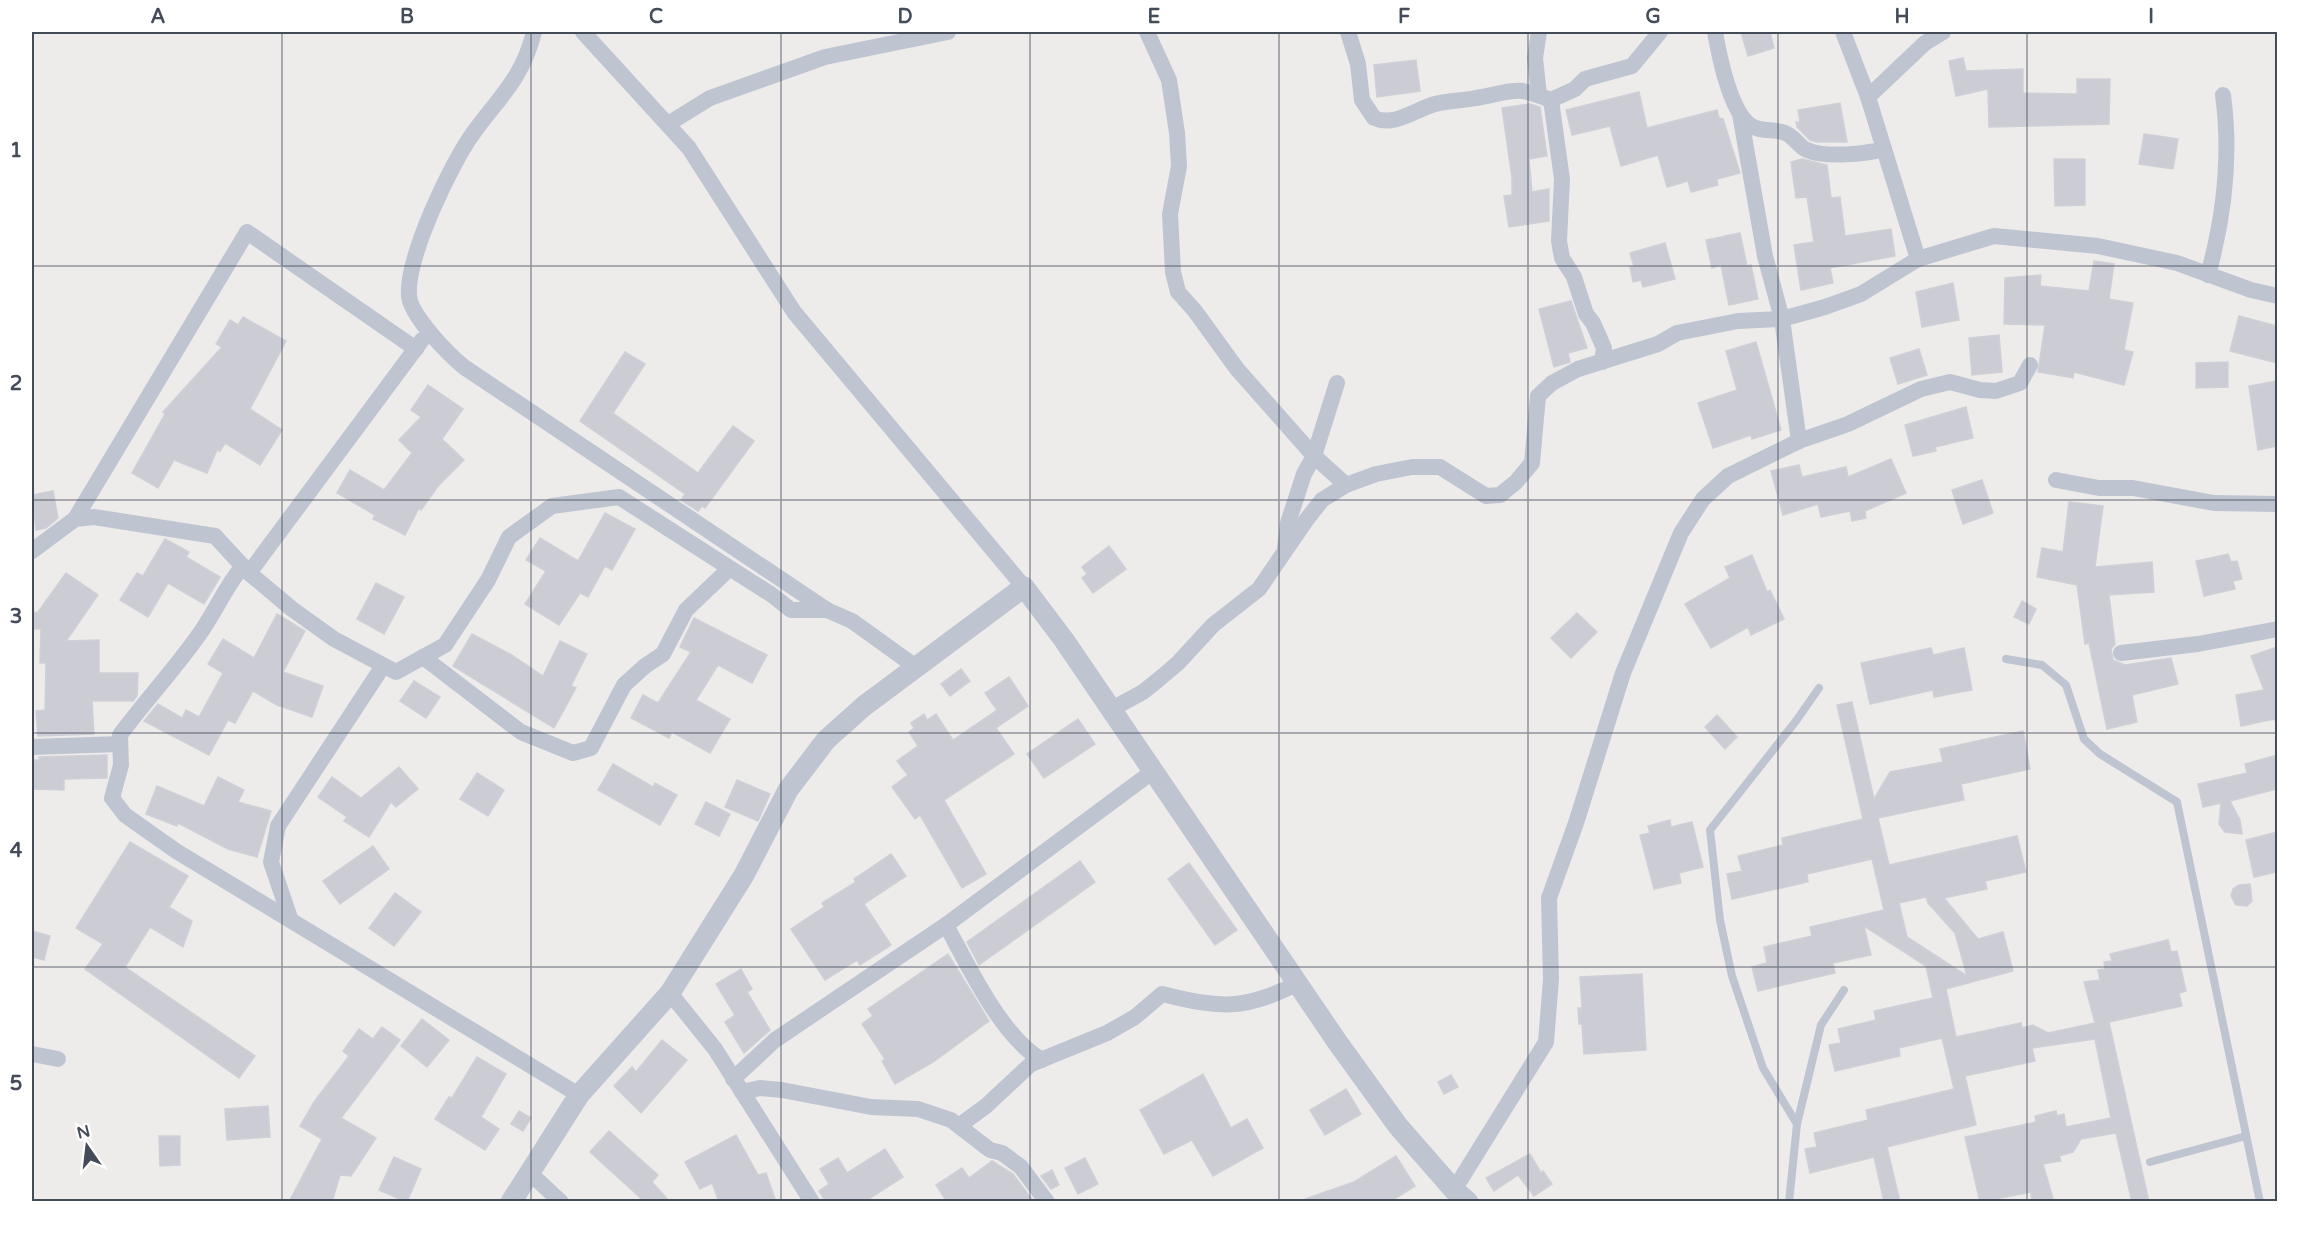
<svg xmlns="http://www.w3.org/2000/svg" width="2309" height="1233" viewBox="0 0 2309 1233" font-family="'Varela Round',sans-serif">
<rect width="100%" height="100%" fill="#eeeceb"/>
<g fill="#cbccd4" stroke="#cfd0d7" stroke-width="1.5" fill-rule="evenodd">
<polygon points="1741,32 1770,32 1774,48 1748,56"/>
<polygon points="1963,58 1966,71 2023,69 2023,93 2077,94 2077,79 2110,79 2109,124 1989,127 1988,89 1956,96 1949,61"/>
<polygon points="1416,60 1420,91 1377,97 1374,65"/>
<polygon points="1639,92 1647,128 1717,110 1719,118 1723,119 1740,173 1717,179 1718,185 1691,192 1688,181 1667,187 1658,155 1621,166 1610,126 1572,135 1566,110"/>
<polygon points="1840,103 1847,142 1817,142 1810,140 1797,127 1796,122 1800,122 1798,110"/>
<polygon points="1530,104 1540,107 1547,156 1529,159 1532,192 1549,189 1549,221 1509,227 1504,196 1512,195 1512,178 1502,108"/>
<polygon points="2144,134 2178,139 2173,169 2139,164"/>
<polygon points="1802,159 1827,165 1831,198 1840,197 1845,236 1891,229 1895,256 1830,268 1833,283 1801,290 1794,245 1814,242 1807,197 1796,198 1791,162"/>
<polygon points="2054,159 2085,159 2085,205 2055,206"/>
<polygon points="1740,233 1747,266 1751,265 1758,299 1729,305 1721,265 1712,268 1706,240"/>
<polygon points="1665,243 1675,279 1643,287 1641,280 1633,282 1630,267 1634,266 1630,253"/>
<polygon points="2094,261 2114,264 2109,299 2133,303 2124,350 2133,352 2124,385 2074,372 2073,378 2038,372 2045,325 2004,324 2005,278 2041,275 2040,286 2089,291"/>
<polygon points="1953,283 1959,320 1922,327 1916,292"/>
<polygon points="1571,301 1587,348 1568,353 1570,362 1554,367 1539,309"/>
<polygon points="2239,316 2277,326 2277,363 2230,351"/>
<polygon points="243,317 286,341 250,409 282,430 260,465 225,443 220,451 217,450 207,473 174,460 158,488 132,473 165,414 163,412 222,347 216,344 230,320 238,325"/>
<polygon points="1999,335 2002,372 1972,375 1969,338"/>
<polygon points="1756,342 1781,430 1752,439 1751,435 1713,448 1698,403 1737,390 1726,351"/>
<polygon points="1919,349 1927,375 1898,384 1890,358"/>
<polygon points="625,352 645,364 613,413 698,473 733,426 754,441 705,508 702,506 698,511 681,500 685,494 580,421"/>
<polygon points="2228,362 2228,387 2196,388 2196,363"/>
<polygon points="2277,381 2277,446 2258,450 2249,386"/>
<polygon points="428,385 463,409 442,439 464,460 439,485 421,510 419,508 405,535 373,519 375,515 337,493 350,470 384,490 412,453 399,440 421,417 411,410"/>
<polygon points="1966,407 1973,438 1935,447 1936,451 1913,456 1905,425"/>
<polygon points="1891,459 1906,493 1865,511 1866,518 1852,521 1850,511 1821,517 1818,504 1783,515 1771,471 1799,465 1802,477 1846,467 1848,477"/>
<polygon points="1982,480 1993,513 1963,524 1952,490"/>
<polygon points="53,491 58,518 46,528 36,530 32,495"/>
<polygon points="2069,502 2103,506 2095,567 2152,562 2154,592 2109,595 2115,644 2111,649 2113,660 2125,665 2171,658 2178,684 2132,695 2137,722 2107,729 2089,643 2085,644 2077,585 2037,577 2042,548 2063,552"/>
<polygon points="605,513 635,529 612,570 605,566 588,597 580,593 559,625 525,604 546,571 526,560 540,538 578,561"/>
<polygon points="165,539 189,552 186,557 220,577 204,604 168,583 148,617 120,600 137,573 143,576"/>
<polygon points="1109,546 1126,569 1093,593 1082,578 1087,574 1082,567"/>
<polygon points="2228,554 2231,562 2237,561 2242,579 2233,581 2235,589 2204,596 2196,561"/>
<polygon points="1752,555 1767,592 1770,590 1784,619 1751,635 1748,627 1711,648 1685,604 1730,578 1725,567"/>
<polygon points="66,573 98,595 66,641 99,640 99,673 138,673 137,696 133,701 92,701 94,734 38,736 36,711 45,710 46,663 40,663 41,629 32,629 32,613 38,612"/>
<polygon points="376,583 404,597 384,634 357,619"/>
<polygon points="2022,601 2036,609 2029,624 2014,617"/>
<polygon points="1577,613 1597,632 1571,658 1551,638"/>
<polygon points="277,614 305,631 283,672 323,686 312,717 277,705 253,691 235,723 228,720 209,755 144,721 158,704 182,718 186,710 199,717 223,673 208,664 223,639 254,658"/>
<polygon points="694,618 767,655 752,683 718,665 696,700 730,719 710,753 672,732 669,738 631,718 643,695 658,703 691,652 680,647"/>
<polygon points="472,634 510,654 543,676 560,641 587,654 571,686 576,688 554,728 453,666"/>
<polygon points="2277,647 2277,723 2274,719 2241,726 2236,695 2264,690 2251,656"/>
<polygon points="1931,648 1933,655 1964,648 1972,690 1934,697 1933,690 1870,704 1861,663"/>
<polygon points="961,669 970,681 950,696 941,684"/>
<polygon points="1009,677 1028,706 996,728 1014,754 944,800 986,874 962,888 920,815 915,819 892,787 908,775 897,761 918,746 909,732 914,728 911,723 924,714 927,720 936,714 953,740 997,710 985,693"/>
<polygon points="414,681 440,697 426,718 400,701"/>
<path d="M 1852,702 L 1874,799 L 1890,772 L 1943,762 L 1940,749 L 2023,731 L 2030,769 L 1961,784 L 1964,800 L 1878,818 L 1889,865 L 2017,836 L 2026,872 L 1985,881 L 1987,889 L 1944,898 L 1978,939 L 2003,932 L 2013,971 L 1946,989 L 1956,1037 L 2021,1023 L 2022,1028 L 2033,1025 L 2048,1033 L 2095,1023 L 2084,982 L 2100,980 L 2098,970 L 2105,969 L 2104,962 L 2112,961 L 2110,954 L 2168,940 L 2171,952 L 2177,951 L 2186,991 L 2179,993 L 2182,1006 L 2109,1022 L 2149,1202 L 2132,1202 L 2116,1133 L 2081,1139 L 2073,1152 L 2059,1156 L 2061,1161 L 2043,1164 L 2054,1202 L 2032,1202 L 2031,1192 L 1980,1202 L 1965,1137 L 2036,1122 L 2035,1116 L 2056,1111 L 2057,1116 L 2064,1114 L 2066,1127 L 2111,1118 L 2095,1039 L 2032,1048 L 2035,1061 L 1965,1076 L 1976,1125 L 1887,1147 L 1900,1202 L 1884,1202 L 1874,1157 L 1810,1173 L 1805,1149 L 1817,1147 L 1814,1133 L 1868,1120 L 1866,1110 L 1954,1089 L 1942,1038 L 1899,1048 L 1900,1056 L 1835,1071 L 1829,1045 L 1841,1043 L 1838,1029 L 1876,1020 L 1874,1011 L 1933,998 L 1926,966 L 1864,926 L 1871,955 L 1833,963 L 1835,973 L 1758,991 L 1752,967 L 1767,963 L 1764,947 L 1812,936 L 1810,927 L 1884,910 L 1872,859 L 1807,874 L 1808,882 L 1732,899 L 1727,874 L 1742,871 L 1738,856 L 1783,845 L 1782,838 L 1863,819 L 1837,705 ZM 1926,897 L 1928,903 L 1955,933 L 1967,976 L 1907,937 L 1899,903 Z"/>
<polygon points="1717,715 1737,737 1725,749 1705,727"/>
<polygon points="1078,719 1095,744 1044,778 1027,754"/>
<polygon points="107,755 107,778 64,779 64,790 32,789 32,760 40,760 39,757"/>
<polygon points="2277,755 2277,789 2230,801 2240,820 2242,834 2225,832 2219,824 2221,803 2203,807 2198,784 2247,773 2245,764"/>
<polygon points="613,764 653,787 655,783 677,795 660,825 598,790"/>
<polygon points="399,767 418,789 396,807 391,802 369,837 344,821 347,817 318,797 332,777 361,798"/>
<polygon points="477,773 504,790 488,816 460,799"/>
<polygon points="218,777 244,790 238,802 271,811 257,857 228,849 178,823 177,826 146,814 157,786 204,806"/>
<polygon points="737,780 770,794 758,821 725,807"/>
<polygon points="706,802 730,814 719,836 695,824"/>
<polygon points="1670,820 1671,827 1692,822 1703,867 1679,873 1681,883 1654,889 1640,835 1650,833 1648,826"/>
<polygon points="2277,832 2277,872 2254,877 2246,840"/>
<polygon points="130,842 188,876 169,907 192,921 183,947 150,927 125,967 255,1056 239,1078 85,969 103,944 76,928"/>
<polygon points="373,846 389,869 340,904 323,881"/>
<polygon points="891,854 906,876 864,904 891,945 860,965 857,960 825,980 791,929 824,907 822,903 856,882 854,879"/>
<polygon points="1080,861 1095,882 979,965 967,942"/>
<polygon points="1189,863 1237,930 1215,945 1168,879"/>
<polygon points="2250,884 2252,901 2247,906 2236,905 2231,896 2233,889 2239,885"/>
<polygon points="395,893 421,912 394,946 369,928"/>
<polygon points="32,931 50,936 44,960 32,957"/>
<polygon points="948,954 989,1021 933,1062 895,1084 882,1061 885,1059 862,1024 873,1016 868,1009"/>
<polygon points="741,969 752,989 747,992 770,1030 744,1053 725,1022 735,1015 716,984"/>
<polygon points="1642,974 1646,1050 1584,1054 1582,1024 1579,1024 1578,1008 1582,1008 1580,977"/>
<polygon points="422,1019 449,1040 427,1067 401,1046"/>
<polygon points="382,1027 400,1040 341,1118 376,1138 351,1176 340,1175 332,1202 289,1202 322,1139 300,1126 314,1102 349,1056 343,1051 359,1029 373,1039"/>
<polygon points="662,1040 687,1060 641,1113 614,1086 632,1067 636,1072"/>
<polygon points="477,1057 506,1074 481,1117 499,1129 485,1150 435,1119 449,1097 452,1098"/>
<polygon points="1203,1074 1231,1128 1247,1119 1263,1148 1213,1176 1192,1140 1164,1154 1140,1110"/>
<polygon points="1451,1075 1458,1087 1444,1094 1438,1082"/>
<polygon points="1346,1089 1361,1114 1325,1135 1310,1110"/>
<polygon points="268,1106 270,1137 227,1140 225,1109"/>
<polygon points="519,1111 531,1118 523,1131 511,1124"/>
<polygon points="609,1131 658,1175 652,1182 670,1202 645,1202 590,1152"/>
<polygon points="736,1135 758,1175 766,1173 776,1202 719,1202 712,1183 700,1189 685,1162"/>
<polygon points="159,1136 180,1136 180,1165 160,1166"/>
<polygon points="885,1149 903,1177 864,1202 826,1202 819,1191 829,1184 820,1169 838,1158 847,1173"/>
<polygon points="1530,1154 1541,1173 1543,1171 1552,1184 1534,1196 1518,1175 1494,1191 1486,1178"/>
<polygon points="1396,1156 1415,1186 1390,1202 1305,1202 1305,1199 1354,1182"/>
<polygon points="394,1157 421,1169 407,1202 379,1190"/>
<polygon points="1085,1158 1098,1184 1078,1194 1065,1168"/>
<polygon points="992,1161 1013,1174 1034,1202 947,1202 936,1185 962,1168 969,1178"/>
<polygon points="1052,1170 1059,1185 1051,1189 1041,1176"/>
</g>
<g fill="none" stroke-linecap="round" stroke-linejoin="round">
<g stroke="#bec5d1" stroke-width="8">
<polyline points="2006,659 2042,665 2066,685 2084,739 2100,754 2177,802 2260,1202"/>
<polyline points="1797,1124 1763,1068 1732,976 1720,920 1710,830 1796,721 1819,688"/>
<polyline points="2150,1162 2246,1136"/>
<polyline points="1789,1202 1797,1124 1821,1025 1844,990"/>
</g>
<g stroke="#bec5d1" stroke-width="16">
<path d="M 534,32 C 522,79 501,95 474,132 C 451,163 406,258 409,296 C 411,316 448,354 464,367 L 827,610"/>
<polyline points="583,32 689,148 794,312 1024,587"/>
<polyline points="1147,32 1169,80 1177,133 1179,166 1170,214 1173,272 1178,292 1195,311 1237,369 1314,456 1346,485"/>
<path d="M 1348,32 L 1358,64 L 1362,100 L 1374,118 C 1395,127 1414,110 1435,104 C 1449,100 1462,101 1476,98 C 1514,92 1512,84 1551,100 L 1575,89 L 1585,79 L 1632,66 L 1660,32"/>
<path d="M 1715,32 C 1719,55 1730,111 1750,125 C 1761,133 1775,128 1785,133 C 1794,136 1799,147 1807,150 C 1825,158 1866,154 1884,149"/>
<polyline points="1843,32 1868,97 1918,259"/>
<polyline points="1539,95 1535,58 1539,32"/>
<polyline points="1868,97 1925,43 1943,32"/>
<polyline points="1551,100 1562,179 1559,241 1562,258 1574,277 1586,314 1593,323 1604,348 1602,362"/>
<polyline points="668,124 710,98 825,57 948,32"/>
<path d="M 2208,275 C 2224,217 2231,154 2223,95"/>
<polyline points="1799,441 1848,424 1921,389 1950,382 1980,390 1996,391 2020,383 2030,365"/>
<polyline points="2056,480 2099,488 2133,488 2214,503 2278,504"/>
<polyline points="75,519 247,232 416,349"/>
<polyline points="1285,548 1288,523 1304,474 1314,456 1337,383"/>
<polyline points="32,551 75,519 94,517 215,536 249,573 292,609 334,639 396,672 445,645 488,580 509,537 552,506 619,497 772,595 791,610 827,610 852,621 916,667"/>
<path d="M 243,566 C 225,587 215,613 198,636 C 174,670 145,701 120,735 L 121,765 L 112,798 L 125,815 L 176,851 L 579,1095"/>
<polyline points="249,573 422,340"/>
<polyline points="2121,653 2198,644 2278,629"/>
<polyline points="423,657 521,732 573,753 591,748 624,685 645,666 663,654 686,610 729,569"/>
<polyline points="1110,710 1143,692 1158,680 1178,663 1213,625 1259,589 1307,519 1322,500 1346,485 1376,474 1412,467 1440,467 1486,496 1500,495 1516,482 1532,463 1538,396 1552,383 1578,369 1658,344 1677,333 1738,321 1782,319 1825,307 1861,294 1918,259 1994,236 2098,246 2177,263 2251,290 2278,296"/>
<polyline points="32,747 120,744"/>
<polyline points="290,918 271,862 278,826 383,666"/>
<path d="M 946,925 C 968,965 1002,1038 1042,1060"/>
<polyline points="670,993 715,1049 812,1202"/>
<polyline points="32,1054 58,1059"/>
<polyline points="733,1079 775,1040 946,925 1152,772"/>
<polyline points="742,1092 760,1088 782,1090 871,1107 918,1109 951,1120 990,1150 1002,1153 1021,1167 1047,1202"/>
<path d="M 960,1125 L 986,1106 L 1031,1064 L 1107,1033 L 1135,1017 L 1162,994 C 1219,1008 1245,1011 1298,983"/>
<polyline points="531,1174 561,1202"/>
<polyline points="1454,1190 1546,1042 1551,979 1549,898 1576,823 1623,673 1681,533 1703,499 1728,476 1799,441 1782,319 1765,256 1740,114"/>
</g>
<polyline stroke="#bec5d1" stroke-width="21" points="511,1202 579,1095 670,993 744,875 788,790 826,740 864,706 1024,587 1064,640 1338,1043 1398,1126 1454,1190 1468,1202"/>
</g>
<path fill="none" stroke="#444b59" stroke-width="1.5" stroke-opacity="0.55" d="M 282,32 L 282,1202M 531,32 L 531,1202M 781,32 L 781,1202M 1030,32 L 1030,1202M 1279,32 L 1279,1202M 1528,32 L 1528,1202M 1778,32 L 1778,1202M 2027,32 L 2027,1202M 32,266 L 2278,266M 32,500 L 2278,500M 32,733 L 2278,733M 32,967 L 2278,967"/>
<rect width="2309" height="1233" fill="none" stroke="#ffffff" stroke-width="66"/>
<g transform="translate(87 1146) rotate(346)" stroke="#ffffff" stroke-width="4.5" paint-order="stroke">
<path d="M0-4.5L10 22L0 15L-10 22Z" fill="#444b59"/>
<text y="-9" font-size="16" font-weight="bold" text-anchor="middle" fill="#444b59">N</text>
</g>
<rect x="33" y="33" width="2243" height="1167" fill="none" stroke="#444b59" stroke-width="2"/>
<g font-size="20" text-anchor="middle" font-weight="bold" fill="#444b59">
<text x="158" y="23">A</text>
<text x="407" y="23">B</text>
<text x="656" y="23">C</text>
<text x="905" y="23">D</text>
<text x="1154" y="23">E</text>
<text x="1404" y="23">F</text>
<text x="1653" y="23">G</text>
<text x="1902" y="23">H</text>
<text x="2151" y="23">I</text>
<text x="16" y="157">1</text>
<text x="16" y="390">2</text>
<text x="16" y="623">3</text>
<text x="16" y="857">4</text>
<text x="16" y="1090">5</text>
</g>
</svg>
